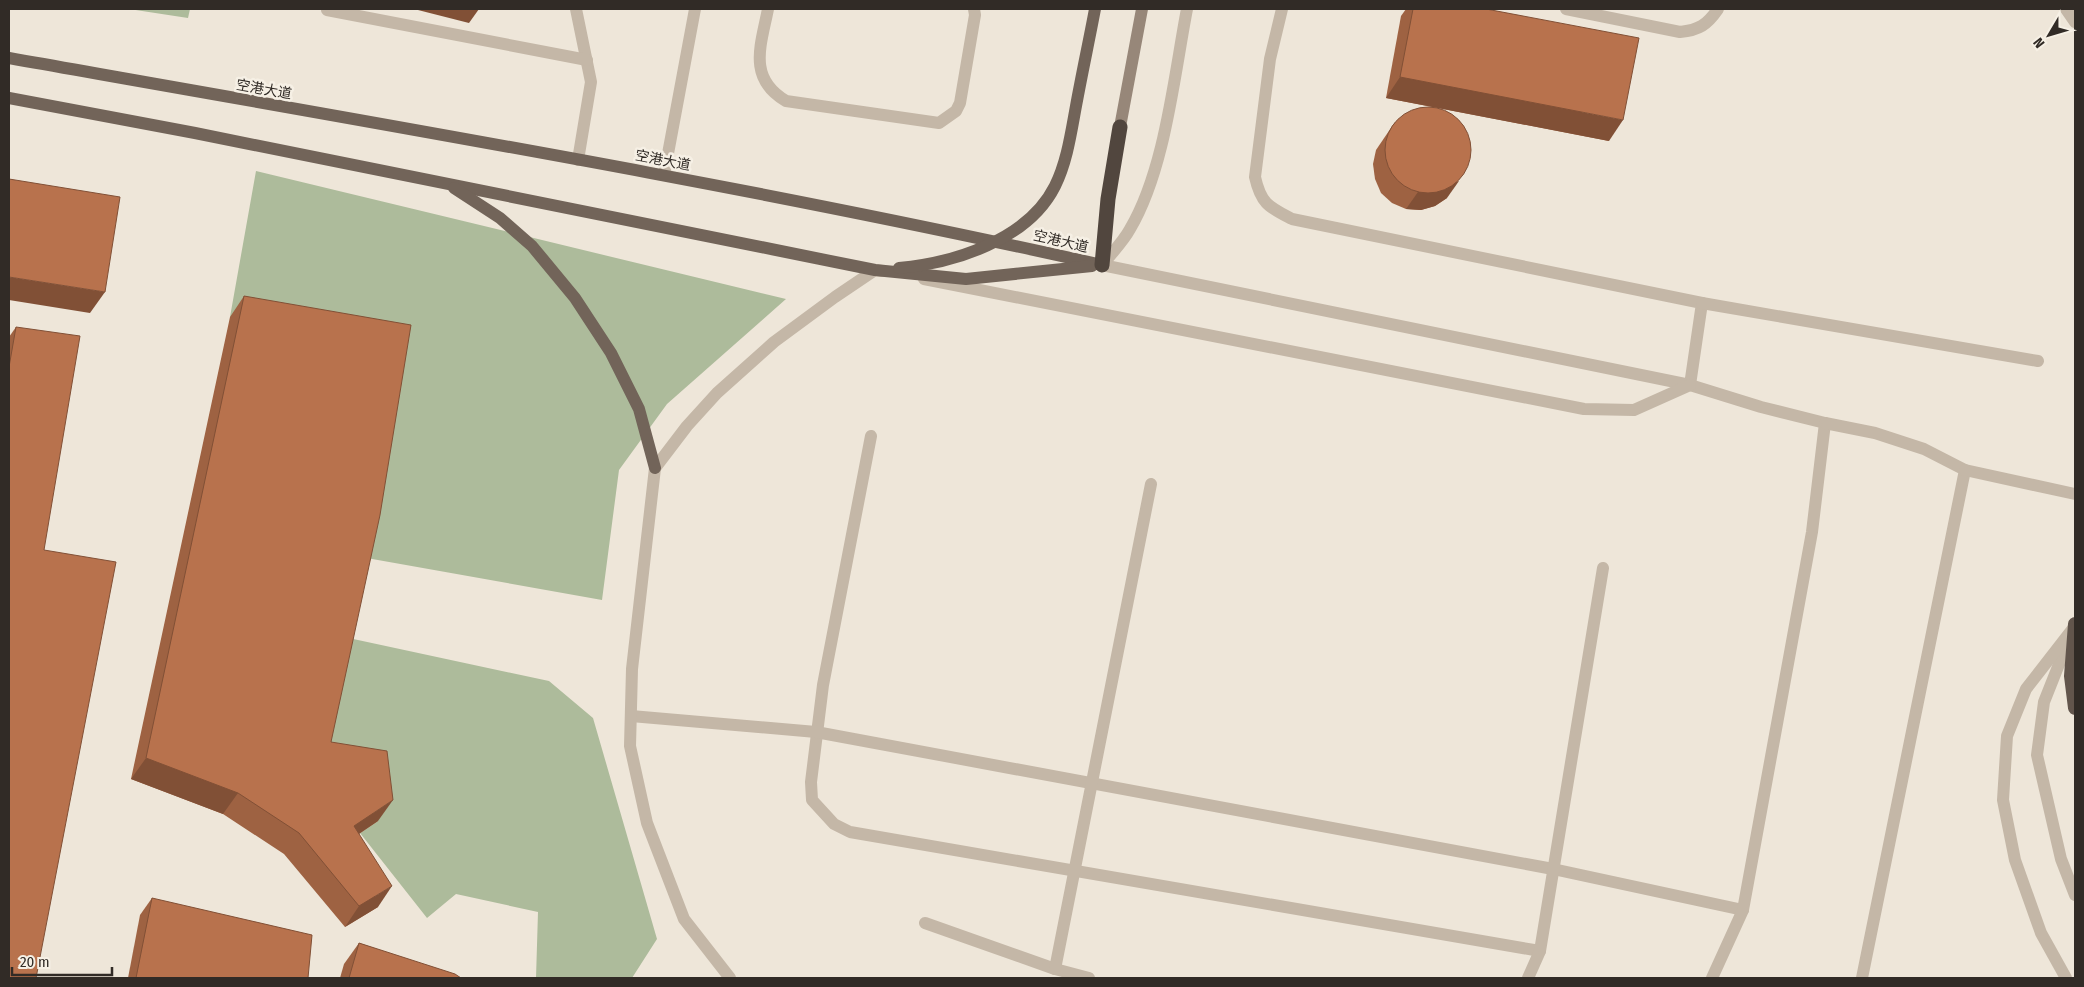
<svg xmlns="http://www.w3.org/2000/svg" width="2084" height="987" viewBox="0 0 2084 987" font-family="'Fira Sans Condensed','Noto Sans SC',sans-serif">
<rect width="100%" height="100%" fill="#eee6d9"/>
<g fill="#adbb9b">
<polygon points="129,9 190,9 188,18"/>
<polygon points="256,171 786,299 667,404 619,470 602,600 361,557 230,317"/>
<polygon points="344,637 549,681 593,718 657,939 632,978 536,978 538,912 456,894 427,918 360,833 378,821 317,763"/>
</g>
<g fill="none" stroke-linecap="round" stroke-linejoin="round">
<g stroke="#c4b7a7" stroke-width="12">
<polyline points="576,9 591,82 578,160"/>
<path d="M 768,9 C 761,45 747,78 786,101 L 939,123 L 956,111 L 960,103 L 975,15 L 974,9"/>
<path d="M 1282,9 L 1270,59 L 1255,177 C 1261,204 1269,207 1292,219 L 1702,303 L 1690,385"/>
<path d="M 1566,9 L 1680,32 C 1699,30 1707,25 1718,9"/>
<polyline points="2066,9 2075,22"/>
<polyline points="327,10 587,60"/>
<polyline points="664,175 695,9"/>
<polyline points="1702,303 2038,361"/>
<polyline points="871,436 823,685 811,782 812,800 834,824 850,832 1540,951"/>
<polyline points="631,716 816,732 1553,869 1743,910"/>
<polyline points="925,923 1055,969 1089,978"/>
<polyline points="1055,969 1151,484"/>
<polyline points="1528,978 1540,951 1603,568"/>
</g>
<g stroke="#c4b7a7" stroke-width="12">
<polyline points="1102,265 1690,385 1761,407 1825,423 1812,532 1743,910 1712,978"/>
<polyline points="924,279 1584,409 1634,410 1690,385"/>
<polyline points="1825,423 1875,433 1924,449 1965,470 1862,978"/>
<polyline points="1965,470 2075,494"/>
<polyline points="730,978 684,919 647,823 630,746 632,669 655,468 687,426 717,393 774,342 835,297 875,270 882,271"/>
</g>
<g stroke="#c4b7a7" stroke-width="12">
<path d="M 1102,265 C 1111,254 1123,242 1130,229 C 1165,170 1174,76 1187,9"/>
<polyline points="2069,639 2044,702 2037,755 2061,859 2075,895"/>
<polyline points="2066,978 2041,933 2015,860 2003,800 2007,736 2026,689 2075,626"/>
</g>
<polyline stroke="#978779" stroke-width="12" points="1120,127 1142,9"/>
<g stroke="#726459" stroke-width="12">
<path d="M 9,58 C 374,123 740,184 1102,265"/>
<polyline points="9,98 195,133 875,270 966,279 1092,266"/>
<polyline points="454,188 500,218 532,246 575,298 611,353 639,409 655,468"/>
<path d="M 899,268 C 954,263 1028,240 1055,186 C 1067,162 1071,133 1076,106 C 1082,73 1089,41 1095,9"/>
</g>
<polyline stroke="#62554c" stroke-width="14" points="2075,624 2071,676 2075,708"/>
<polyline stroke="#51463e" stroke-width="15" points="1102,265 1108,199 1120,127"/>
</g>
<g fill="#9e6242">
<polygon points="1406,9 1486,9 1609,141 1386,98 1401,16"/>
<polygon points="1395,122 1447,198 1435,206 1421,210 1406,209 1392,203 1381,193 1375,179 1373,164 1376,150"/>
<polygon points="244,296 331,742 378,821 359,834 378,907 345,927 284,854 223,814 131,779 230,317"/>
<polygon points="16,327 44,550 9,978 9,337"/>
<polygon points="152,898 308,978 128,978 140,915"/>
<polygon points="359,943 461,978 340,978 344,964"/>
</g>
<g fill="#815036">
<polygon points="414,9 479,9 469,23"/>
<polygon points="1400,77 1623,120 1609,141 1386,98"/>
<polygon points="1459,181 1447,198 1435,206 1421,210 1406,209 1418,192"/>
<polygon points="9,277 105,292 90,313 9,300"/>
<polygon points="146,758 238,793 223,814 131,779"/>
<polygon points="393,800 378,821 339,847 354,826"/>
<polygon points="392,886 378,907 345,927 359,906"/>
</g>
<g fill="#b8724d" stroke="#815036">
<polygon points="1413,9 1486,9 1639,38 1623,120 1400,77"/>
<circle cx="1428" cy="150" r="43"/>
<polygon points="9,179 120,197 105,292 9,277"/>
<polygon points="244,296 411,325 380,515 331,742 387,751 393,800 354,826 392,886 359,906 299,833 238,793 146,758"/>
<polygon points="16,327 80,336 44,550 116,562 36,978 9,978 9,367"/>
<polygon points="152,898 312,935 308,978 136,978"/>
<polygon points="359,943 455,974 461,978 349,978"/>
</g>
<g text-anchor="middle" stroke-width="5" stroke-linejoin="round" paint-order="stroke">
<g font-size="14" fill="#312b26" stroke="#f6f0e5">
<text transform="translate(264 89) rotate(10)" y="5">空港大道</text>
<text transform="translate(663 160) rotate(11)" y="5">空港大道</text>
<text transform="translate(1061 241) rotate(13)" y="5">空港大道</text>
</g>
</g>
<rect width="2084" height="987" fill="none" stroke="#312b26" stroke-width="20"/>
<g transform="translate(2049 35) rotate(232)" stroke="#f6f0e5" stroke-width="4" paint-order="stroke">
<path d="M0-4L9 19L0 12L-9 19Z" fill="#312b26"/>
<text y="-8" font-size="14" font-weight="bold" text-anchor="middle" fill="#312b26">N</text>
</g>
<path d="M12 967v8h100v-8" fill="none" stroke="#312b26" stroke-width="2.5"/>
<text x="20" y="967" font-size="15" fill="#312b26" stroke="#f6f0e5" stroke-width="4" paint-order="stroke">20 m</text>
</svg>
